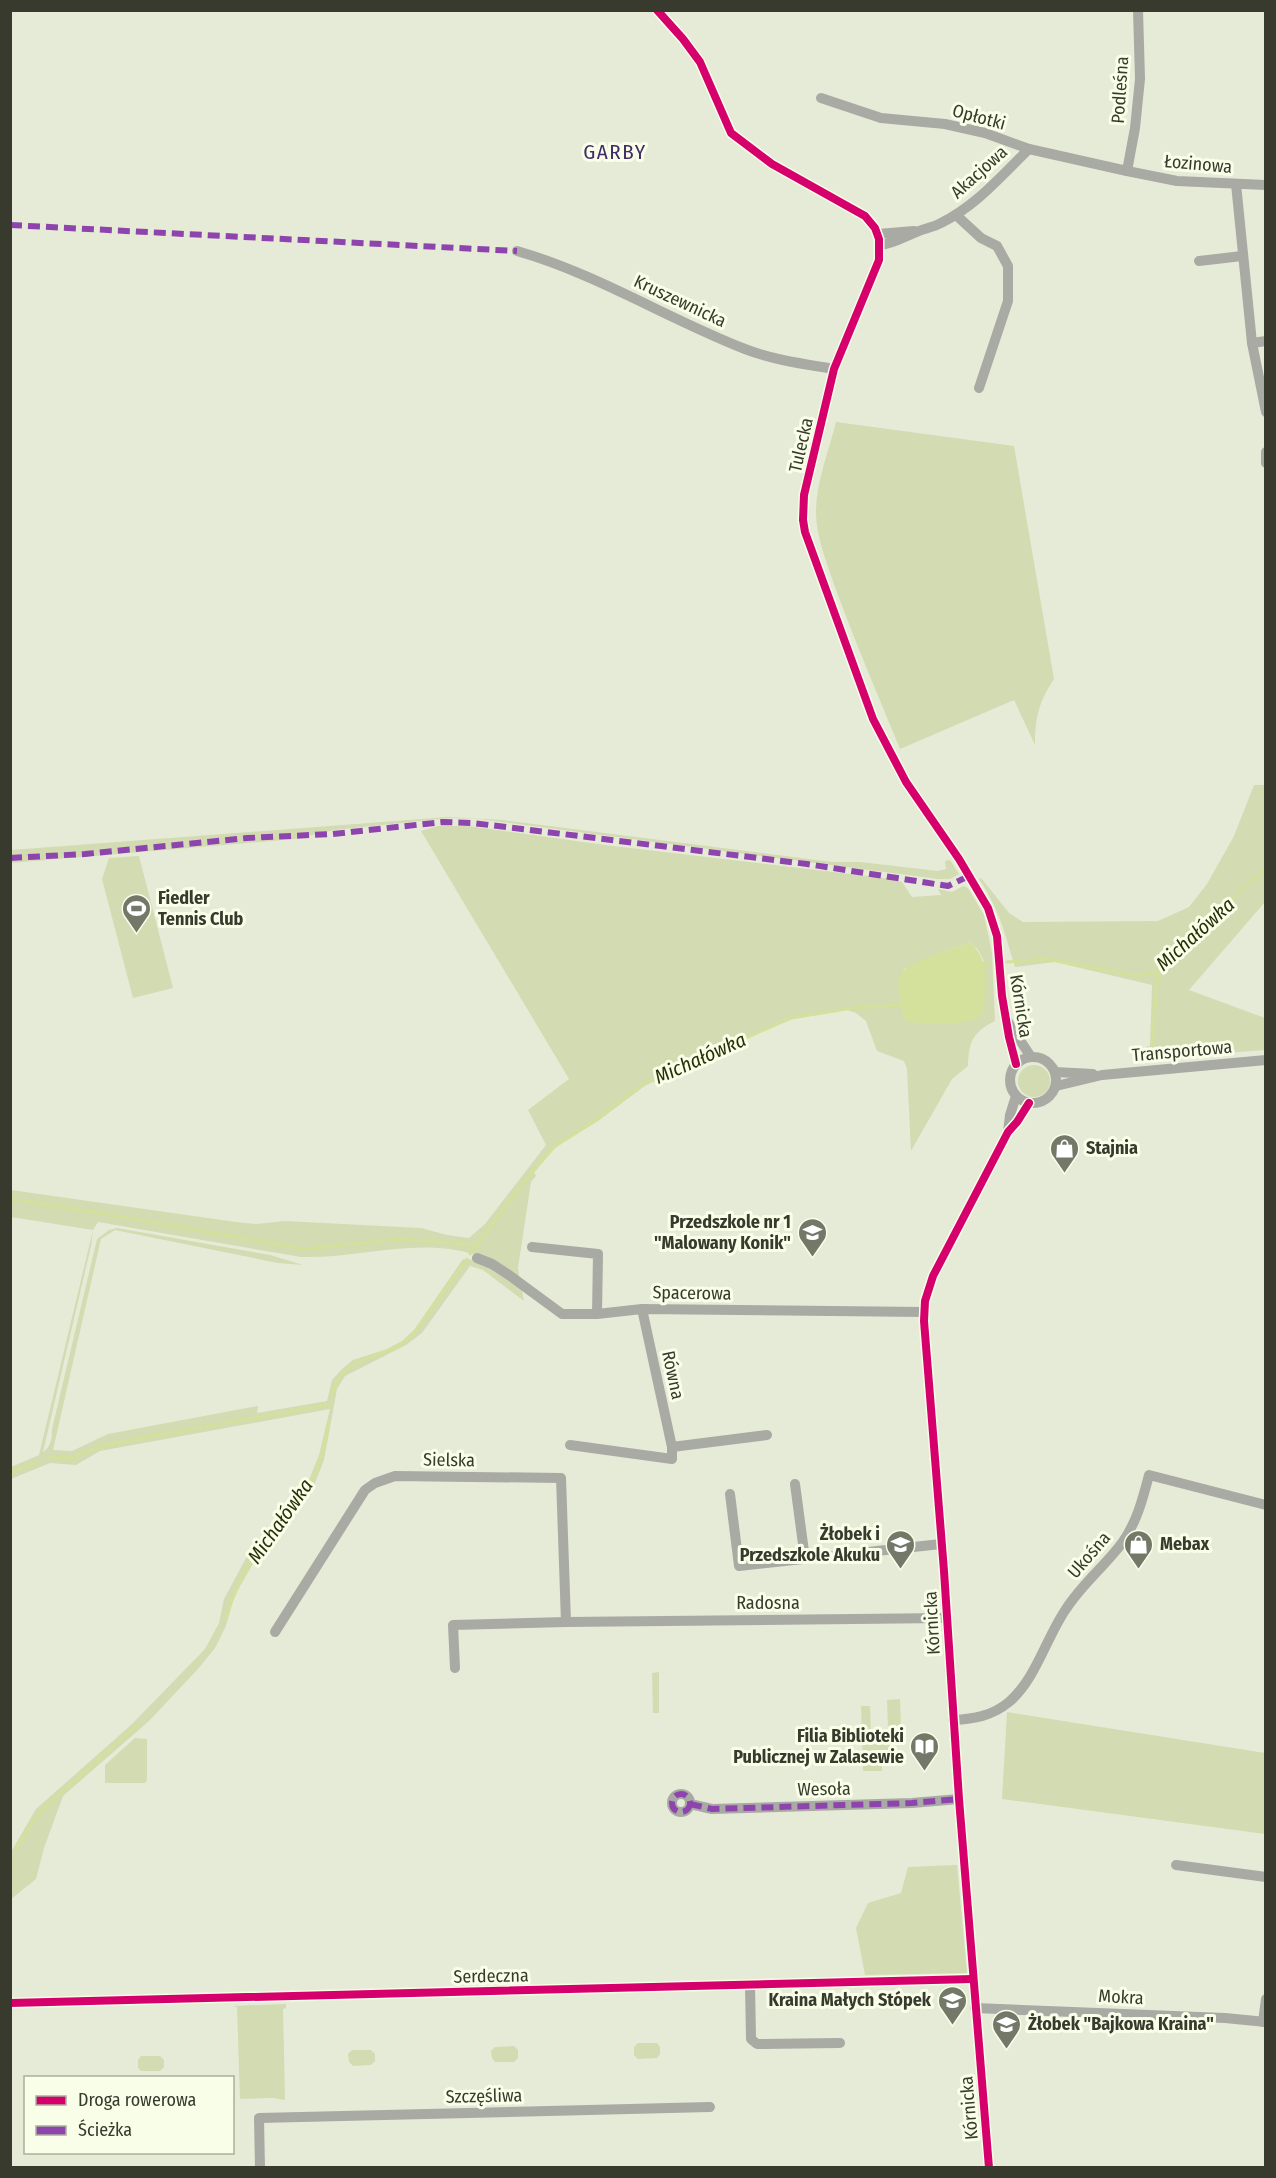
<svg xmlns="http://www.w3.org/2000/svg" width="1276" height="2178" viewBox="0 0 1276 2178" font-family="'Fira Sans Condensed',sans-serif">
<rect width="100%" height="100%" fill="#e6ebd7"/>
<g fill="#d2dbb2" fill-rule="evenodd">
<path d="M 836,422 L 1014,446 L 1054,679 C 1039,702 1035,717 1035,745 L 1014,700 L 900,749 C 878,695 855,642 835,587 C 827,563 816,537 816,512 C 816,482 829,451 836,422 Z"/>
<path d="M 1254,785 L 1265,785 L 1265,902 L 1189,990 L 1265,1018 L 1265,1050 L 1134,1060 L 1134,1057 L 1145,1056 L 1147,1046 L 1150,1046 L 1152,985 L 1055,962 L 1015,967 C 1004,931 1000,911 979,879 L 981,878 L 1009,913 L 1023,922 L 1158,921 L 1189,907 L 1207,884 L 1234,836 Z"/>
<polygon points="448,817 503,820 832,862 860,862 938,871 946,869 945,861 950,860 959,874 950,879 938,879 479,819 449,818 334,830 295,839 11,863 11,850"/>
<path d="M 438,826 L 468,826 L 605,845 L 892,879 L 902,882 L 912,897 L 941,895 L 938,889 L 952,892 L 963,886 L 968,888 L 984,915 L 992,953 L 995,1021 C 973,1032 969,1041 968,1066 L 952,1079 L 911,1151 L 907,1069 L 904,1061 L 877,1051 L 866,1021 L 856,1013 L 847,1010 L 793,1019 L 755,1034 L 700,1062 L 646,1085 L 598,1121 L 556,1147 L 534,1172 L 536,1176 L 531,1182 L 518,1268 L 520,1281 C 506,1272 491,1260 476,1255 C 420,1236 358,1259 301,1257 L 98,1222 L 93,1230 L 91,1246 L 43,1452 C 51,1447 52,1438 52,1429 L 97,1239 L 109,1230 L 117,1228 L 270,1255 L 303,1265 L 278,1263 L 115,1230 L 101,1239 L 53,1450 L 72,1451 L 108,1434 L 258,1406 L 257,1413 L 327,1401 L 332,1380 L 341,1370 L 353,1360 L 387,1349 L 402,1341 L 414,1330 L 463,1259 C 483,1258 504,1275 521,1285 L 524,1301 L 483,1270 L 470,1266 L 422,1333 L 406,1345 L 345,1376 L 337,1389 L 324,1460 L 313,1488 L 259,1553 L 234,1597 L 226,1626 L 215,1648 L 198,1669 L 149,1721 L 63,1796 L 44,1848 L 36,1879 L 11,1899 L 11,1852 L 36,1809 L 131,1725 L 205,1649 L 219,1623 L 224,1599 L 252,1547 L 307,1485 L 319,1455 L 330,1409 L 100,1451 L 76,1465 L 50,1463 L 11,1479 L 11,1467 L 39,1455 L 93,1230 L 11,1217 L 11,1190 L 236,1222 L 257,1224 L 284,1221 L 421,1228 L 447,1235 L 469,1238 L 485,1224 L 546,1145 L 528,1110 L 569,1079 L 421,831 ZM 970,942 L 978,950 L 984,961 L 905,1020 C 899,1002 899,987 904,969 L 937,954 Z"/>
<polygon points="139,856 173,988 133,998 102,879 109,858"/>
<circle cx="1034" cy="1081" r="16"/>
<polygon points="659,1672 659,1713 653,1713 652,1673"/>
<polygon points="900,1699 901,1726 888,1727 887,1700"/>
<polygon points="861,1706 870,1706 871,1736 889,1736 890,1753 882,1754 882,1771 863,1771"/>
<polygon points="1007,1712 1265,1753 1265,1834 1002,1799"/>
<polygon points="135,1738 147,1739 147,1780 145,1783 105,1783 105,1765"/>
<polygon points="957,1865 967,1973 865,1975 856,1928 868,1903 901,1893 908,1867"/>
<polygon points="286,2004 286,2008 283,2009 285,2100 273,2098 240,2099 237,2007 232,2006"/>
<polygon points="638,2043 657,2043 660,2047 660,2054 657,2058 638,2059 634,2055 634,2047"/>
<polygon points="514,2046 518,2050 518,2058 514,2062 495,2062 492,2058 491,2051 495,2047"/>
<polygon points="352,2050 371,2050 375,2054 375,2061 371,2065 353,2066 349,2062 348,2054"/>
<polygon points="141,2056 160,2056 164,2060 164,2067 160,2071 141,2071 138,2068 138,2060"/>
</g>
<path fill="#d3e19c" d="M 970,942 C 991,963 985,983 984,1011 C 982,1013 980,1016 977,1018 C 963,1025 919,1026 905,1020 C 901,1008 893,981 904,970 C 912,961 957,947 970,942 Z"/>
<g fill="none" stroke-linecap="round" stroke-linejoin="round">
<g stroke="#d3e19c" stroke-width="3">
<polyline points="1007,962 1047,959 1137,976 1158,972 1215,915 1266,868"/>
<polyline points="981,966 989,964"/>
<polyline points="1152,1051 1158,972"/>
<polyline points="10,1199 64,1207 304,1249 401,1239 475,1245"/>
<polyline points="470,1254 525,1181 554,1147 597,1119 644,1083 791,1018 852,1008 903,1005"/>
<path d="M 332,1396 C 337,1366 362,1360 387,1351 C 396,1348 403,1343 411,1337 L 467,1259"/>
<polyline points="50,1457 71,1458 104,1445 331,1404"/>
<polyline points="10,1473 35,1463"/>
<path d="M 226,1618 C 235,1588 248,1562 268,1537 C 282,1521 298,1505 308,1487 C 320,1466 325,1445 329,1422"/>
<polyline points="16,1848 41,1811 137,1725"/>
<polyline points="10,1858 12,1857"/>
</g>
<g stroke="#a9aaa3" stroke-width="10">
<polyline points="657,10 683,39 700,62 731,133 772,164 865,216 875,228 879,239 879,260 834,369 804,495 803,520 805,532 873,719 906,782 959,859 988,908 997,936 1002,996 1009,1037 1016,1064"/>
<polyline points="821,98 881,118 945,124 985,133 1029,149 1127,171 1177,181 1266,185"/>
<polyline points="1127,171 1135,128 1140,79 1138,10"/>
<polyline points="1236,184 1252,343 1266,412"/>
<polyline points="956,215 981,238 997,246 1008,266 1008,301 979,388"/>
<polyline points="878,234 914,231"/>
<path d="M 880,245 C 895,243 905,236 919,231 C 926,228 934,227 941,223 C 976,206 1001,176 1029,149"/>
<path d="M 517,251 C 597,274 668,319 745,349 C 773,360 804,364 834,369"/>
<polyline points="1199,261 1242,256"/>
<polyline points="1252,343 1266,341"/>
<polyline points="1266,452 1266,463"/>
<polyline points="1008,1022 1031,1057"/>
<circle cx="1033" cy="1080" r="23"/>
<polyline points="1055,1072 1093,1074"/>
<polyline points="1056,1086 1102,1075 1266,1060"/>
<polyline points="1008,1132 1010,1115 1016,1096"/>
<polyline points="532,1247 598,1254 597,1314"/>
<polyline points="477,1258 492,1264 509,1275 562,1314 597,1314 642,1309 924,1312"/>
<polyline points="570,1445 672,1459 672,1447 642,1309"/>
<polyline points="672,1447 767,1435"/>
<polyline points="795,1484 805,1559"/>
<polyline points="730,1494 739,1566 941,1544"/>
<polyline points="275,1632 365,1490 375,1483 395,1476 561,1478 566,1622"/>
<polyline points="455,1668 453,1625 566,1622 946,1618"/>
<path d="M 953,1720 C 974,1719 992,1716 1009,1702 C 1036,1679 1046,1638 1066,1609 C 1082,1584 1105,1566 1122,1543 C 1137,1522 1143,1498 1149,1475 L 1266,1505"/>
<circle cx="681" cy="1803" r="9"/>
<polyline points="690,1804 712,1809 912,1803 959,1799"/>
<polyline points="1176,1865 1266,1877"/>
<polyline points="750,1985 751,2039 757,2044 840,2043"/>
<polyline points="10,2003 973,1979"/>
<polyline points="975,2008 1225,2018 1266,2022"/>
<polyline points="1263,2022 1266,1999"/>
<polyline points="260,2168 259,2118 710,2107"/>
<polyline points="989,2168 959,1799 944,1571 924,1321 925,1301 933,1276 1008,1132 1017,1122 1029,1103"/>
</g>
<g stroke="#8e44ad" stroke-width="6" stroke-dasharray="12 6" stroke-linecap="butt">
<polyline points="10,225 517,251"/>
<polyline points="10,858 85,854 247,838 333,834 443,822 473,823 807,864 948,886 969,876"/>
<circle cx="681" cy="1803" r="9"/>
<polyline points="690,1804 712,1809 912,1803 959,1799"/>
</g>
<defs>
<g id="cycleway">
<polyline points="657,10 683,39 700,62 731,133 772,164 865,216 875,228 879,239 879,260 834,369 804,495 803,520 805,532 873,719 906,782 959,859 988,908 997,936 1002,996 1009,1037 1016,1064"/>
<polyline points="10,2003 973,1979"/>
<polyline points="989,2168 959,1799 944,1571 924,1321 925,1301 933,1276 1008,1132 1017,1122 1029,1103"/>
</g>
</defs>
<use href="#cycleway" stroke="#f9fee9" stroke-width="11"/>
<use href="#cycleway" stroke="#d6006c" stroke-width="8"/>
</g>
<defs>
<symbol id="stadium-pin" viewBox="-11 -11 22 30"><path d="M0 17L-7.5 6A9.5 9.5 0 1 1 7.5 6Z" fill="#747868" stroke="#f9fee9"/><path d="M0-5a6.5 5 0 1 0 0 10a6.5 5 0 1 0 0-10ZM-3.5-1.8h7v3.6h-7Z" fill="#fff"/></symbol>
<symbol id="shop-pin" viewBox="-11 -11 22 30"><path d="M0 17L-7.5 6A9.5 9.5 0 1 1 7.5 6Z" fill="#747868" stroke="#f9fee9"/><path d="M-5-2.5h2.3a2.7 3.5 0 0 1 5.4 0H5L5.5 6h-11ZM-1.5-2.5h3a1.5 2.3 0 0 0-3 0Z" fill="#fff"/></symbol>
<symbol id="school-pin" viewBox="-11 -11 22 30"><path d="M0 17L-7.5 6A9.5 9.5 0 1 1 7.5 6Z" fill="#747868" stroke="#f9fee9"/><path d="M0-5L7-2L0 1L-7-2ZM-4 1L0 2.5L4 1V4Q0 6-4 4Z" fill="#fff"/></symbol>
<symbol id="library-pin" viewBox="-11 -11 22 30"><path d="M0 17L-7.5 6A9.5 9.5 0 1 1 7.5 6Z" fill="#747868" stroke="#f9fee9"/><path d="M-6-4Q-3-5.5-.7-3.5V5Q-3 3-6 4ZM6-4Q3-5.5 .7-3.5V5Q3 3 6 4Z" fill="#fff"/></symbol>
</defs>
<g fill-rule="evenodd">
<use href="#stadium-pin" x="120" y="892" width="33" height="45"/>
<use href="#shop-pin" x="1048" y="1132" width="33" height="45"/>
<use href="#school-pin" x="796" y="1216" width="33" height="45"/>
<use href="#school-pin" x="884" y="1528" width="33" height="45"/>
<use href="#shop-pin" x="1122" y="1528" width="33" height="45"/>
<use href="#library-pin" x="908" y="1730" width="33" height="45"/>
<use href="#school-pin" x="936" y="1984" width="33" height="45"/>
<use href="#school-pin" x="990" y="2008" width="33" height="45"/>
</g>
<g text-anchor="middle" stroke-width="6" stroke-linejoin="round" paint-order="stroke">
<g font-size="18" fill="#373a2c" stroke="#f9fee9">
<text transform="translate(1120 90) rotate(-86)" y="6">Podleśna</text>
<text transform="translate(979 117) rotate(15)" y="6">Opłotki</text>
<text transform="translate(1198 164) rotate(5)" y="6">Łozinowa</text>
<text transform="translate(979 172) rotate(-42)" y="6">Akacjowa</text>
<text transform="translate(680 301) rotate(25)" y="6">Kruszewnicka</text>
<text transform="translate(801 445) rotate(-77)" y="6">Tulecka</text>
<text transform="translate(1021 1006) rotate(81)" y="6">Kórnicka</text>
<text transform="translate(1182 1051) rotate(-5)" y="6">Transportowa</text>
<text transform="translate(692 1293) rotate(1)" y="6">Spacerowa</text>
<text transform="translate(673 1375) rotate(78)" y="6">Równa</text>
<text transform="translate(449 1460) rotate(1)" y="6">Sielska</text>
<text transform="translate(1089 1555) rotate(-49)" y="6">Ukośna</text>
<text x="768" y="1609">Radosna</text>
<text transform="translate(932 1623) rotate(-93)" y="6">Kórnicka</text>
<text transform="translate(824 1789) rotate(-1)" y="6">Wesoła</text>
<text transform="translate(491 1976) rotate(-1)" y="6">Serdeczna</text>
<text transform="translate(1121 1997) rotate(3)" y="6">Mokra</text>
<text transform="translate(484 2096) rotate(-1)" y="6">Szczęśliwa</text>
<text transform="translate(969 2108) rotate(-95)" y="6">Kórnicka</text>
</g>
<g font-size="18" font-weight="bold" fill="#373a2c" stroke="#f9fee9" text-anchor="start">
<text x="158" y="904">Fiedler<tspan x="158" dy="21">Tennis Club</tspan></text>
<text x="1086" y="1154">Stajnia</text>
<text x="791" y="1228" text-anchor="end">Przedszkole nr 1<tspan x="791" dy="21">"Malowany Konik"</tspan></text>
<text x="880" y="1540" text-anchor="end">Żłobek i<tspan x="880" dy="21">Przedszkole Akuku</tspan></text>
<text x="1160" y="1550">Mebax</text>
<text x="904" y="1742" text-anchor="end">Filia Biblioteki<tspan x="904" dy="21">Publicznej w Zalasewie</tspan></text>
<text x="931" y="2006" text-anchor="end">Kraina Małych Stópek</text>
<text x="1028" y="2030">Żłobek "Bajkowa Kraina"</text>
</g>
<g font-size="20" font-style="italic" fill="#292f08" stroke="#f9fee9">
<text transform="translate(1195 934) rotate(-42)" y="7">Michałówka</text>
<text transform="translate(700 1058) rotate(-24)" y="7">Michałówka</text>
<text transform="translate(280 1521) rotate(-55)" y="7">Michałówka</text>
</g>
<g font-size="21" letter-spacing="1.5" fill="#422c67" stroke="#f9fee9">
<text x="615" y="159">GARBY</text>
</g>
</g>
<rect width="1276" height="2178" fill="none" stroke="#373a2c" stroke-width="24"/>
<rect x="24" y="2076" width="210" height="78" fill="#f9fee9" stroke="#abb09d" stroke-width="1.5"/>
<rect x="36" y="2096" width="30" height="9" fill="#d6006c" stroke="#abb09d" stroke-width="1.5"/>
<text x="78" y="2106" font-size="18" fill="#373a2c">Droga rowerowa</text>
<rect x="36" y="2126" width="30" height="9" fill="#8e44ad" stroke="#abb09d" stroke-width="1.5"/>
<text x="78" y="2136" font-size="18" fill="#373a2c">Ścieżka</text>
</svg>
